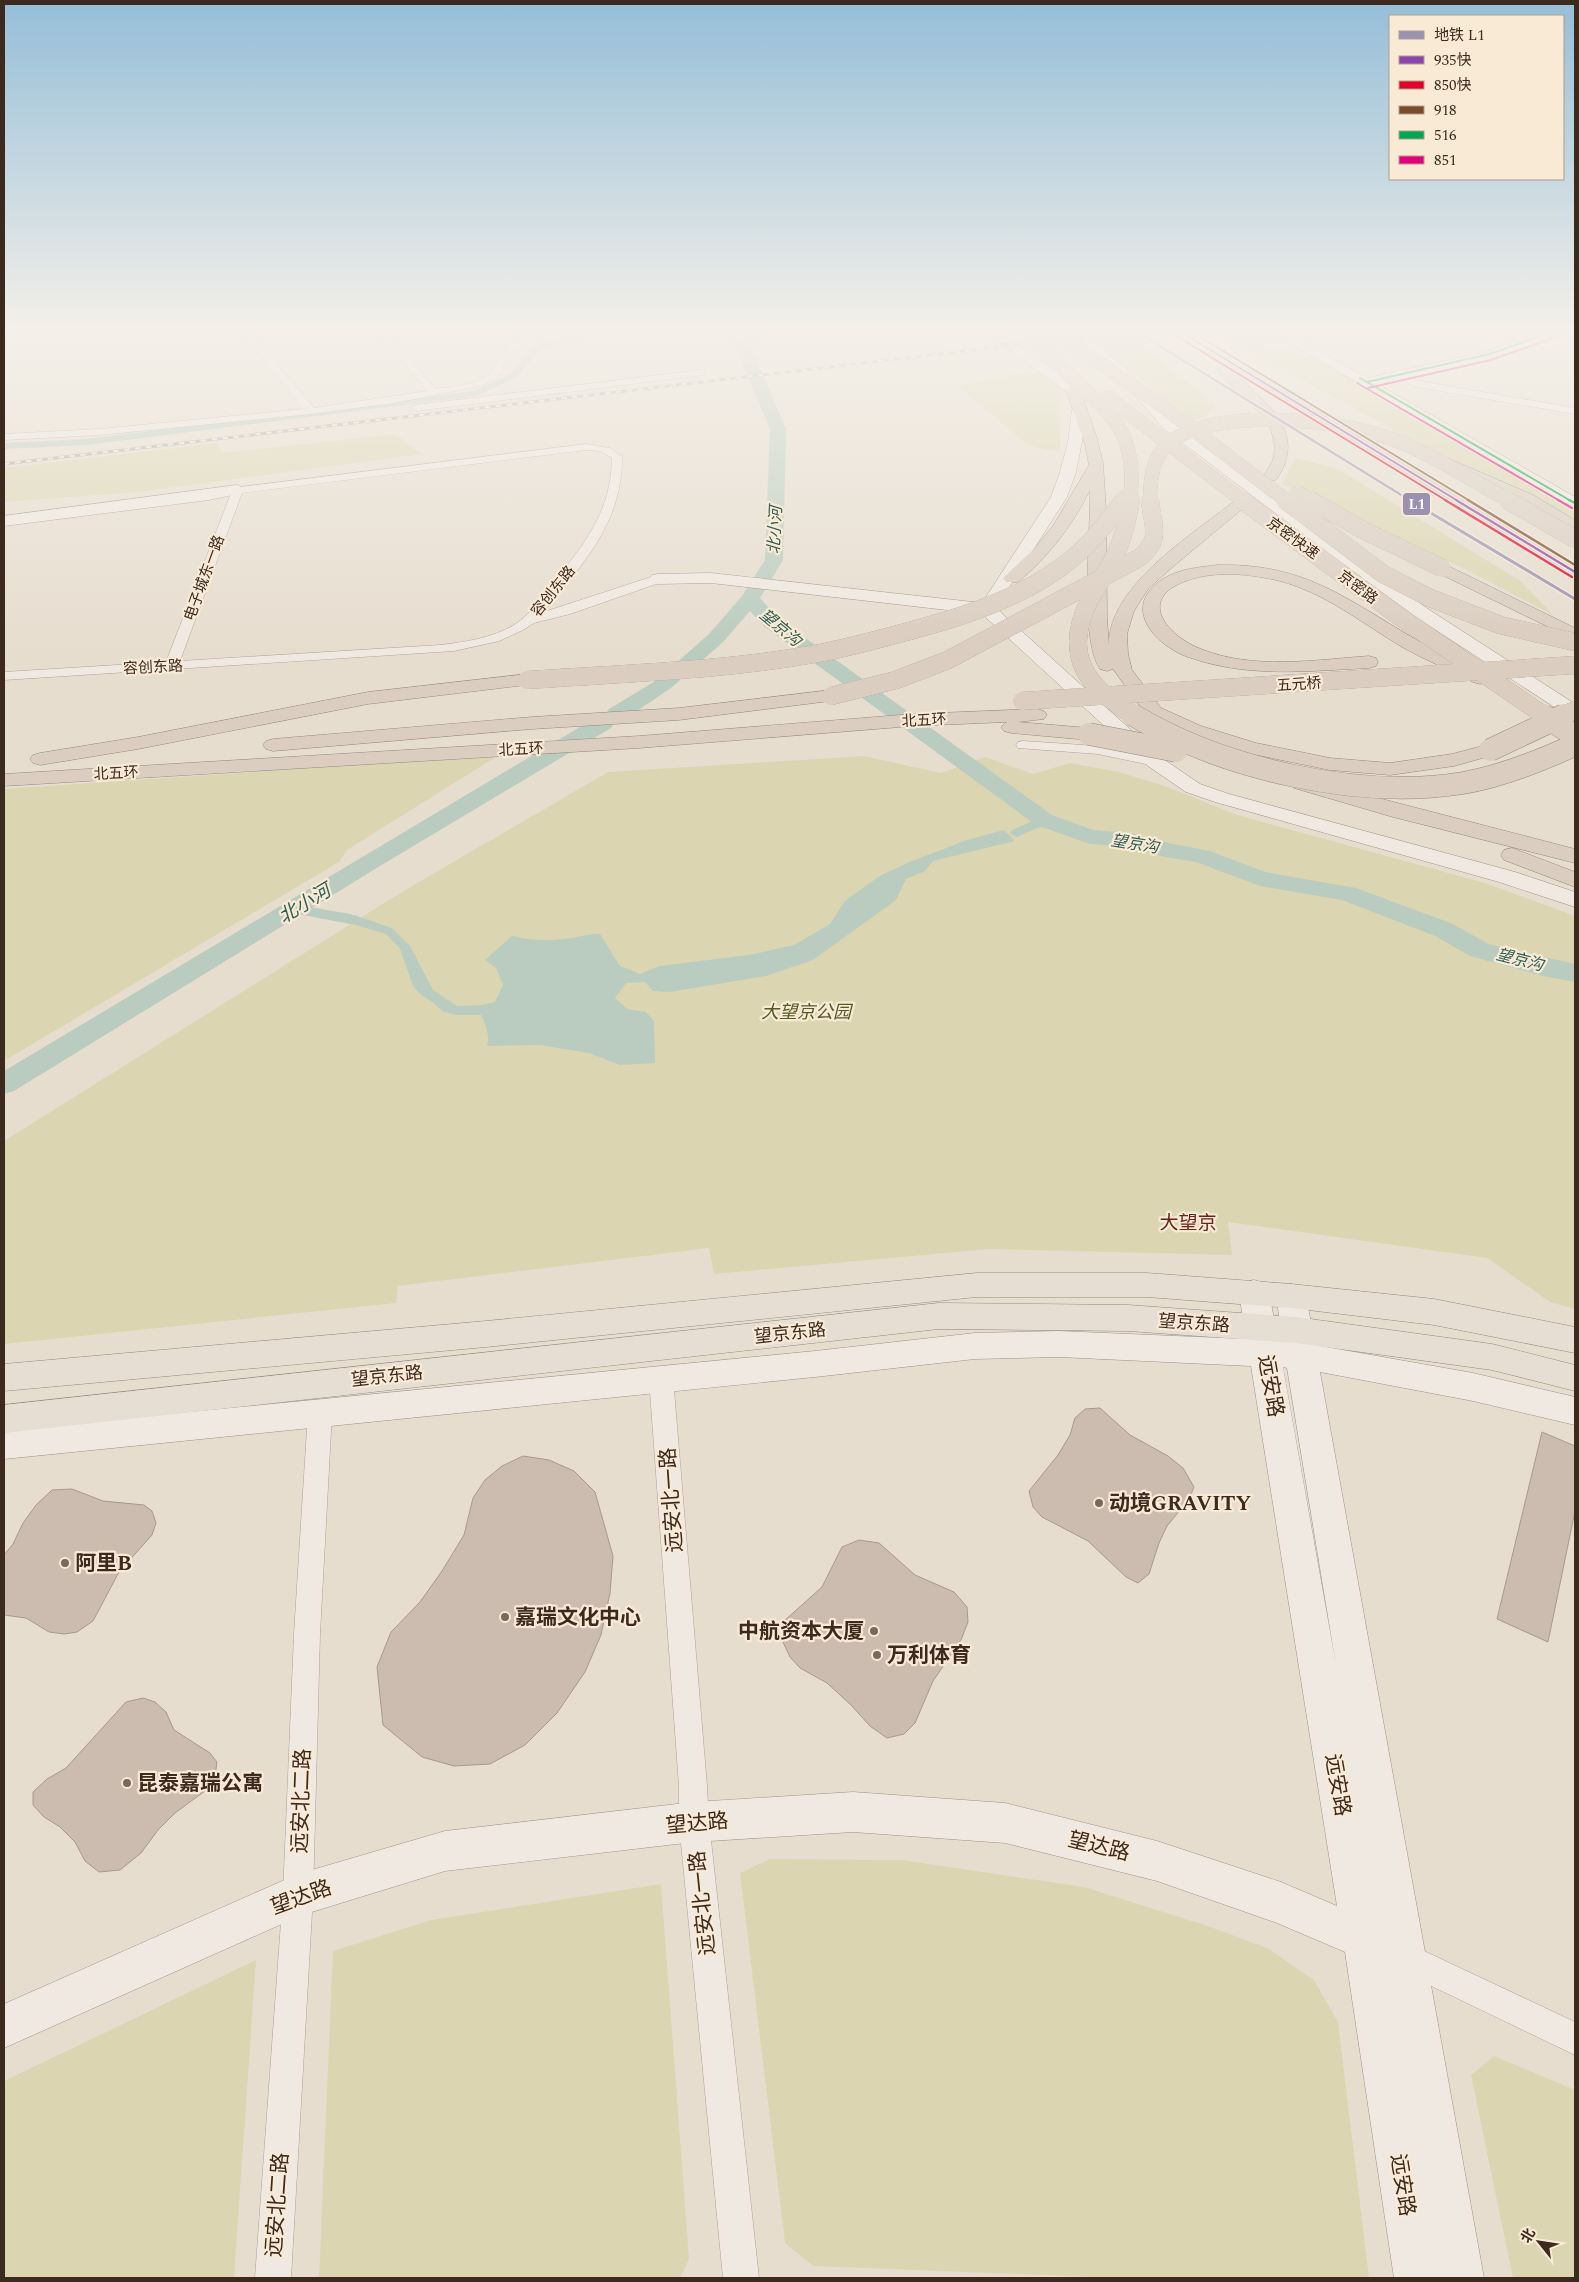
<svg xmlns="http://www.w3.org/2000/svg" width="1579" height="2282" viewBox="0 0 1579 2282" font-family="Spectral,'Noto Sans SC',serif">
<rect width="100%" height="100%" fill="#e7ddcf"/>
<g fill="#dbd6b1">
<polygon points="1048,329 1118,329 1120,330 1060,338"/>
<polygon points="1231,329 1264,346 1311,357 1575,510 1575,518 1408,438 1212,330"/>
<polygon points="1134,339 1215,404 1207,416 1192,420 1139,377 1101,363 1077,346"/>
<polygon points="1025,373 1059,373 1060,452 1029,446 958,386"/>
<polygon points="395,434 422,454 137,492 4,502 4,468 216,443 223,453"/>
<polygon points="1295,458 1336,468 1519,580 1553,615 1463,568 1282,484"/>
<polygon points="499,755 347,850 339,862 4,1061 4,789"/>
<polygon points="865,756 941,773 985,757 1033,774 1070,763 1119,772 1165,786 1237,815 1485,883 1575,916 1575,1309 1550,1302 1487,1258 1228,1222 1232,1255 990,1249 714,1274 709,1248 398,1286 396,1303 4,1344 4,1141 400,893 608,772"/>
<polygon points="770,1859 902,1860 1084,1887 1211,1927 1269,1949 1314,1980 1338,2022 1369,2278 1121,2278 813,2266 785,2243 740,1873"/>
<polygon points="661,1884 689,2259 680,2278 319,2278 333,1951 431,1920"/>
<polygon points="256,1960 234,2278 4,2278 4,2081"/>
<polygon points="1494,2056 1575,2090 1575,2278 1513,2278 1471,2075"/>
</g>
<path fill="#baccbf" d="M 1004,830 L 1015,841 L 933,861 L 925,871 L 906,879 L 896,900 L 813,960 L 766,976 L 670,992 L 653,991 L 645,982 L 626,983 L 615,998 L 627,1009 L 646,1012 L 654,1021 L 655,1063 L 620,1065 L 589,1053 L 540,1045 L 487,1046 C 490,1035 486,1025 481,1015 L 456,1015 L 442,1011 L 433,1002 L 421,995 L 413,986 L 400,949 L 386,934 L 346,922 L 354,915 L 392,928 L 410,946 L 433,990 L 457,1006 L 482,1005 L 495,1002 L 503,985 L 496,968 L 485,960 L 512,936 C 532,941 551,941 572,938 C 582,936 589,934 600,934 L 620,966 L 640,974 L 660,966 L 749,955 L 794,945 L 830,924 L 845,901 L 878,877 L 907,863 L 967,840 Z"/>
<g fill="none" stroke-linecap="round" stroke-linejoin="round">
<g fill="#baccbf" fill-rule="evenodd">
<polygon points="592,329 603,329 539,351 516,378 476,396 86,445 4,449 4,443 86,439 474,391 510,374 533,347"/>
<polygon points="1044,816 1051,820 1049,823 1017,837 1010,833 1012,830"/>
<polygon points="292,904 350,914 355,916 357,919 355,922 350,924 287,912 285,909 287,906"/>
</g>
<polygon fill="#baccbf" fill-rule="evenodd" points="753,329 769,329 749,343 786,429 783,560 760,598 779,619 1052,815 1093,830 1131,833 1168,843 1210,851 1265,872 1356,888 1453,924 1488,944 1575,964 1575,982 1543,976 1470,956 1435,936 1342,900 1260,886 1196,862 1165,857 1129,847 1090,844 1036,825 765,627 750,611 723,642 671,688 625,719 617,720 611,719 614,723 611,728 380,866 14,1091 4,1094 4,1071 595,718 603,717 609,718 606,714 609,709 657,680 709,634 742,596 765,560 770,429 734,342"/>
</g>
<g fill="#ccbbaf" stroke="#a8988e">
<polygon points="1100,1408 1130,1435 1168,1456 1183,1468 1194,1487 1189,1499 1167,1526 1159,1543 1149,1574 1138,1583 1126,1577 1088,1541 1042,1517 1033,1507 1029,1491 1058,1455 1070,1435 1075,1418 1085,1409"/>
<polygon points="1542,1432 1575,1446 1575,1511 1548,1642 1497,1619"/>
<polygon points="523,1456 549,1460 574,1471 595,1492 613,1556 610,1593 601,1635 585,1672 557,1713 525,1745 490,1764 454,1766 422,1757 383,1725 377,1667 391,1632 420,1602 442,1571 464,1535 473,1498 485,1480 502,1466"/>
<polygon points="72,1489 103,1501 144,1505 152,1511 156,1523 152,1535 119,1572 93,1621 77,1632 64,1634 49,1632 26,1618 4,1615 4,1555 13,1544 23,1523 36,1505 52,1490"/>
<polygon points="859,1540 879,1543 915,1575 954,1592 967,1607 968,1622 961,1640 933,1681 915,1723 904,1734 887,1738 870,1726 851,1705 827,1683 800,1668 790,1657 782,1640 784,1621 822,1587 842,1547"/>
<polygon points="143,1698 155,1702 166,1712 174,1730 210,1753 217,1762 215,1776 209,1788 175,1813 158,1830 141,1853 120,1870 99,1872 85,1861 75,1842 60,1827 44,1817 33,1805 33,1792 47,1779 66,1768 126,1702"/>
</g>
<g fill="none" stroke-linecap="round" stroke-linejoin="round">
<g stroke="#c5b9ac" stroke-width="14" stroke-dasharray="14 7" stroke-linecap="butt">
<polyline points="1076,332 1086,341"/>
<polyline points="1004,340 1018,350"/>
</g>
<defs>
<g id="street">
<path d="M 239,329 L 247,329 L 314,408 L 427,391 L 376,329 L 385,329 L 436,389 C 451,386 482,385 492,371 C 498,363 501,355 508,348 L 490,329 L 499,329 L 515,344 L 568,329 L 581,329 L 516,350 L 509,357 L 498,377 L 484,385 L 394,403 L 311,414 L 100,435 L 4,440 L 4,434 L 100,429 L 304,409 Z"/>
<polygon points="1575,332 1575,338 1551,349 1516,345 1511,342 1516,339 1550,343"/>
<polygon points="701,370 704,371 704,375 416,411 411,408 416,405"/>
<polygon points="1397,372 1419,381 1575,408 1575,414 1417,387 1394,377 1394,373"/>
<path d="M 586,444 L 610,448 L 622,457 C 623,522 582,565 544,612 L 654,576 L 662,576 L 664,579 L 662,582 L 570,614 L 534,623 L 523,630 L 499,641 L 454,651 L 4,680 L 4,672 L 166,662 L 233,488 ZM 586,450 L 600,451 L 612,458 C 611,512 585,543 553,583 C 541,598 531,614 514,625 C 492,638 466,642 440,645 L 180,661 L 242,493 Z"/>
<polygon points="1023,741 1098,746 1160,759 1162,762 1155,766 1098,754 1018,748 1016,745 1018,742"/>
<polygon points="661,1368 669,1371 673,1378 707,1786 709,1822 759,2278 723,2278 679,1822 679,1786 649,1378 653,1371"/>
<polygon points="320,1403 328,1406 332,1413 320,1634 313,1895 291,2278 255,2278 283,1895 294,1634 308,1413 312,1406"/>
<polygon points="1405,1942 1575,2022 1575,2055 1394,1968 1390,1957 1394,1946"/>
</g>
<g id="secondary">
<polygon points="985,329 998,329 1010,340 1008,343 1000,343"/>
<path d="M 1266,329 L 1280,329 L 1367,378 L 1485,352 L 1550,329 L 1566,329 L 1564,332 C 1504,357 1441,371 1377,384 L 1575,497 L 1575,508 L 1569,506 Z"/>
<polygon points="1086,337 1090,338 1127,370 1173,422 1328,538 1428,609 1575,704 1575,718 1568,716 1416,617 1316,544 1163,428 1118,376 1082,344 1080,341"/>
<polygon points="1018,346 1023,347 1078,387 1108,400 1110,403 1103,407 1068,393 1013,353 1012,350 1013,347"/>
<polygon points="1079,406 1086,410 1082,442 1076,472 1067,497 996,608 1162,758 1200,784 1229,794 1515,872 1575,892 1575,907 1499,882 1215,802 1186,792 1148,766 982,614 711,583 658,584 652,583 649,579 652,575 658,574 711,573 982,603 1051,497 1060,472 1068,442 1072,410"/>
<polygon points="237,485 242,487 245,490 242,493 209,500 4,526 4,516"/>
<path d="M 1254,1280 L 1265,1283 L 1269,1292 L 1278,1341 L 1283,1341 L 1276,1296 L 1280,1287 L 1291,1284 L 1302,1287 L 1306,1296 L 1315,1345 L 1473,1373 L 1575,1397 L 1575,1425 L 1473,1401 L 1320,1372 L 1484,2278 L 1394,2278 L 1345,1952 L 1277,1923 L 1157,1881 L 1005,1843 L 853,1832 L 694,1842 L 445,1871 L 302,1915 L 4,2048 L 4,2004 L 298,1874 L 445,1831 L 694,1802 L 853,1792 L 1005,1803 L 1157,1841 L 1281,1882 L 1337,1906 L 1251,1366 L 1059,1357 L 975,1359 L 815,1377 L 4,1459 L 4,1430 L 815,1351 L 975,1333 L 1059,1331 L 1246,1339 L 1239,1292 L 1243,1283 ZM 1283,1367 L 1287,1368 L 1336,1665 Z"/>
</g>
<g id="primary">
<polygon points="977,1273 1147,1273 1291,1284 1434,1299 1575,1327 1575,1353 1434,1325 1291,1308 1147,1297 977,1297 486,1347 4,1391 4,1364 486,1321"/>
<polygon points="939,1303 1128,1305 1296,1317 1492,1344 1575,1365 1575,1391 1492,1370 1296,1343 1128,1331 939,1329 4,1433 4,1405"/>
</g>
<g id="highway">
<path d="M 1170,329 L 1184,329 L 1575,565 L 1575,577 L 1569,576 L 1230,367 C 1260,401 1311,429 1276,480 L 1266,480 L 1263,477 C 1267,470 1272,464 1274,456 C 1280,416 1236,396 1216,368 L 1218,365 L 1225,365 Z"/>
<path d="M 1073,386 L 1080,390 L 1096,435 L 1103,463 L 1106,510 L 1107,618 L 1109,646 C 1107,587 1192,535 1233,502 L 1245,502 L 1247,505 L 1169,570 L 1148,589 L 1134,611 L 1127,634 L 1128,654 L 1132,670 L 1161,708 L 1201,726 L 1256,743 L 1330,758 L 1390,763 L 1452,754 L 1490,744 L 1497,746 L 1500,750 L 1497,754 L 1454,766 L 1390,775 L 1330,770 L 1252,754 L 1187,734 L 1147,716 L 1113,669 L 1107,671 L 1100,669 C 1079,639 1091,531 1090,490 C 1072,526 1049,556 1018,582 L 1006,582 L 1003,578 L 1033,550 L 1053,526 L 1089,465 L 1085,444 L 1066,390 Z"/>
<polygon points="1450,459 1533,495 1575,520 1575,532 1569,530 1521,501 1445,466 1443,463"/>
<polygon points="1442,563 1575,628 1575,640 1436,572 1434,568 1436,564"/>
<path d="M 1218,565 C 1304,563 1345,598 1415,639 C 1438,652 1463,662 1487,674 L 1489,678 L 1487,682 L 1480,684 L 1473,682 C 1450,670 1425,660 1402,647 C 1362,623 1325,593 1280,581 C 1251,574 1215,570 1186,581 C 1136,599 1167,636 1201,649 C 1253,670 1315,660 1369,656 L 1376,658 L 1378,662 L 1376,666 L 1369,668 C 1309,671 1249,678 1191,658 C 1156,647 1119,607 1163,579 C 1179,569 1199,567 1218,565 Z"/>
<polygon points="527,674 534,676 536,680 534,684 368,704 138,749 40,765 33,763 30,759 33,755 40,753 138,737 368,692"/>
<polygon points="831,690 838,692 841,696 838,700 679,720 532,729 273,751 266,749 263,745 266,741 273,739 532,717 679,708"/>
<polygon points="1037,709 1044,711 1047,715 1044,719 1018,722 1089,728 1096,730 1099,734 1096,738 1089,740 1011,733 1004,731 1001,727 1007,722 913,726 639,748 4,786 4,774 639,736 913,714"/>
<polygon points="1301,778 1575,849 1575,863 1393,817 1294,788 1291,784 1294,780"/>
<polygon points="1512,848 1575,872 1575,887 1504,860 1501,855 1504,850"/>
</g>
</defs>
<use href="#street" stroke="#ada297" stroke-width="1"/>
<use href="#secondary" stroke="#9c9288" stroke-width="1"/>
<use href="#primary" stroke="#92887f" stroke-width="1"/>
<use href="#highway" stroke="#92887f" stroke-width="1"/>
<use href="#street" fill="#efe9e1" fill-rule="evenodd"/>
<use href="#secondary" fill="#efe9e1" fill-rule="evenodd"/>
<use href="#primary" fill="#e6ded2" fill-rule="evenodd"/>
<use href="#highway" fill="#dbcdc0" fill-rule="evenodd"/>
<defs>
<polyline id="rail" points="4,464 1153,329"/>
</defs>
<use href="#rail" stroke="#aea8a1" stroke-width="3"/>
<use href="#rail" stroke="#f8ead5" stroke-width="2" stroke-dasharray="5.5" stroke-linecap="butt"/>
<defs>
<g id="highway-bridge-far2">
<polyline points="1020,329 1058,358"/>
<polyline points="1050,329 1157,402 1287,501"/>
<path d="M 1044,347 C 1089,407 1141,410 1130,501"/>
<polyline points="1108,397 1243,501"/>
<polyline points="1297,492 1313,501"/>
<polyline points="1122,501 1126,495"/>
<path d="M 1150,501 C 1150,480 1152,456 1170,442 C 1220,407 1341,419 1395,440 C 1435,456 1472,480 1509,501"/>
</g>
<g id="highway-bridge-far1">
<path d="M 1131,500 C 1128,517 1124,535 1117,551 C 1109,569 1098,584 1089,601 C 1062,656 1087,688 1135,716"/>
<polyline points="1242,500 1396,614 1545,716"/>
<polyline points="1285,500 1383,574 1430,598 1500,625 1575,642"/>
<polyline points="1310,500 1363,530 1442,568"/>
<polyline points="1507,500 1575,539"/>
<path d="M 527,680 C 626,673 727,671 825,652 C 854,646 884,638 913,630 C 969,615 1029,595 1074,557 C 1093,541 1109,521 1123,500"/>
<path d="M 831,696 L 896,680 L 948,660 L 1139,558 C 1163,539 1152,526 1150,500"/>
<polyline points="1022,701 1575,665"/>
<polyline points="1562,716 1575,710"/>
</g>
<g id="highway-bridge">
<path d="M 1133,715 C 1223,769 1359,800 1463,783 C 1502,776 1539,761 1575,745"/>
<polyline points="1543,715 1575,736"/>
<polyline points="1089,734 1176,751"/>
<polyline points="1490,750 1564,715"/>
</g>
</defs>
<use href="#highway-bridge-far2" stroke="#92887f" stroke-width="14" stroke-linecap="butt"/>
<use href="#highway-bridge-far1" stroke="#92887f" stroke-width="18" stroke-linecap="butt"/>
<use href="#highway-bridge" stroke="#92887f" stroke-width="23" stroke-linecap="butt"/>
<use href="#highway-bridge-far2" stroke="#dbcdc0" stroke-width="14"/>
<use href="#highway-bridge-far1" stroke="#dbcdc0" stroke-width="18"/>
<use href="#highway-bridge" stroke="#dbcdc0" stroke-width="22"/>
<defs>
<polyline id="bus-1-far1" points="1176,329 1458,501"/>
<polyline id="bus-1" points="1456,500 1575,572"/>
<polyline id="bus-2-far1" points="1173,334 1447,501"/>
<polyline id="bus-2" points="1445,500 1572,577"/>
<polyline id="bus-3-far1" points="1187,329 1470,501"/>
<polyline id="bus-3" points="1468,500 1575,565"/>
<g id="bus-4-far1">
<polyline points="1360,378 1571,501"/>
<polyline points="1367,382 1490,354 1560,329"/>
</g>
<polyline id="bus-4" points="1569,500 1575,503"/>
<g id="bus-5-far1">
<polyline points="1357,383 1560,501"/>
<polyline points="1368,388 1491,360 1562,335"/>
</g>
<polyline id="bus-5" points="1558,500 1572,508"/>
</defs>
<use href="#bus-1-far1" stroke="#f8ead5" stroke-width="4"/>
<use href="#bus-1" stroke="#f8ead5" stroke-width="5"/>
<use href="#bus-2-far1" stroke="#f8ead5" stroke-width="4"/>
<use href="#bus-2" stroke="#f8ead5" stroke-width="5"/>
<use href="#bus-3-far1" stroke="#f8ead5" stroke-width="4"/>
<use href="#bus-3" stroke="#f8ead5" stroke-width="5"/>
<use href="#bus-4-far1" stroke="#f8ead5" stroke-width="4"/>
<use href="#bus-4" stroke="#f8ead5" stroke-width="5"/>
<use href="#bus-5-far1" stroke="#f8ead5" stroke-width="4"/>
<use href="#bus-5" stroke="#f8ead5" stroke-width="5"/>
<use href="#bus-1-far1" stroke="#8e44ad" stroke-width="2"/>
<use href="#bus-1" stroke="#8e44ad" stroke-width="2.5"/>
<use href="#bus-2-far1" stroke="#e4002b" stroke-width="2"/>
<use href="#bus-2" stroke="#e4002b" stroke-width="2.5"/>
<use href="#bus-3-far1" stroke="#7a4b2a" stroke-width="2"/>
<use href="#bus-3" stroke="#7a4b2a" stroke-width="2.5"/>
<use href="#bus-4-far1" stroke="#00a651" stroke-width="2"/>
<use href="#bus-4" stroke="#00a651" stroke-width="2.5"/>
<use href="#bus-5-far1" stroke="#e5007d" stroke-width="2"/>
<use href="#bus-5" stroke="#e5007d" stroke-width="2.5"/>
<defs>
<polyline id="metro-1-far1" points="1132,329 1411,501"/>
<polyline id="metro-1" points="1409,500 1575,599"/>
</defs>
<use href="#metro-1-far1" stroke="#f8ead5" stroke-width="4.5"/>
<use href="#metro-1" stroke="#f8ead5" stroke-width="5.5"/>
<use href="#metro-1-far1" stroke="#9b91b1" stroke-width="2.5"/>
<use href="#metro-1" stroke="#9b91b1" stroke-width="3"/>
</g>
<linearGradient id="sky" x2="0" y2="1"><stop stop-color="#95bed8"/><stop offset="0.51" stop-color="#f4f0e9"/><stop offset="1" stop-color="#f4f0e9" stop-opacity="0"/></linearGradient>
<rect width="1579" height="648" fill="url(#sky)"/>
<g fill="#78695c" stroke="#f8ead5" stroke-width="2">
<circle cx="1099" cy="1503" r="5"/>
<circle cx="65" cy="1563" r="5"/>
<circle cx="505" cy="1617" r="5"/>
<circle cx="874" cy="1631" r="5"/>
<circle cx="877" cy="1655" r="5"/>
<circle cx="127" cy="1783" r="5"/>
</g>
<g text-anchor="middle" stroke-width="4.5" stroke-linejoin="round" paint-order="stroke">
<g font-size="15" fill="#3d2a1e" stroke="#f8ead5">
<text transform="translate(1293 538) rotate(36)" y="5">京密快速</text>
<text transform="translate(204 578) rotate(-70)" y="5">电子城东一路</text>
<text transform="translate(1358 587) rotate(37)" y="5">京密路</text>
<text transform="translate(553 591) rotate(-51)" y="5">容创东路</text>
<text transform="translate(153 667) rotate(-3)" y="5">容创东路</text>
<text transform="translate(1299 684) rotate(-4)" y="5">五元桥</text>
<text transform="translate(924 720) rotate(-3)" y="5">北五环</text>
<text transform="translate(521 749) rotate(-3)" y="5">北五环</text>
<text transform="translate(116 773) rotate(-3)" y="5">北五环</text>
</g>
<g font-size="16" font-style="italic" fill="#2d5e55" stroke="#f8ead5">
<text transform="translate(774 530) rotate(-87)" y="6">北小河</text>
<text transform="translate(781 627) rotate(40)" y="6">望京沟</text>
<text transform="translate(1135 843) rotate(9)" y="6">望京沟</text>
<text transform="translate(1520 959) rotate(14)" y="6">望京沟</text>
</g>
<g font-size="18" font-style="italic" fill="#535b23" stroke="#f8ead5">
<text x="806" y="1018">大望京公园</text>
</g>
<g font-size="18" fill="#3d2a1e" stroke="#f8ead5">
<text transform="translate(1194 1323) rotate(4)" y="6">望京东路</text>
<text transform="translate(790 1333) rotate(-6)" y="6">望京东路</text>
<text transform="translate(387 1376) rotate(-6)" y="6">望京东路</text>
</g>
<g font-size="19" font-style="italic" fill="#2d5e55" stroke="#f8ead5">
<text transform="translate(304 903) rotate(-31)" y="7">北小河</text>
</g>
<g font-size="19" fill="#6d221a" stroke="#f8ead5">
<text x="1188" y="1229">大望京</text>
</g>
<g font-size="21" fill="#3d2a1e" stroke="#f8ead5">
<text transform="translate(1271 1386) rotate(80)" y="7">远安路</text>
<text transform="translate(671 1500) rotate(-94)" y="7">远安北一路</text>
<text transform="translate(1338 1785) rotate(80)" y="7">远安路</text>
<text transform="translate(301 1801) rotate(-88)" y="7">远安北二路</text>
<text transform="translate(697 1823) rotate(-5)" y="7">望达路</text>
<text transform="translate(1099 1846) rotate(14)" y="7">望达路</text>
<text transform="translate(301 1897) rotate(-20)" y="7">望达路</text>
<text transform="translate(702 1903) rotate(-96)" y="7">远安北一路</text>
<text transform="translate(1403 2185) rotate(81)" y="7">远安路</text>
<text transform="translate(277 2205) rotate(-86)" y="7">远安北二路</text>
</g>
<g font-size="21" font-weight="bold" fill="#3d2a1e" stroke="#f8ead5" text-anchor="start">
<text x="1109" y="1510">动境GRAVITY</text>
<text x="75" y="1570">阿里B</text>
<text x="515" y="1624">嘉瑞文化中心</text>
<text x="864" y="1638" text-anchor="end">中航资本大厦</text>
<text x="887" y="1662">万利体育</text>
<text x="137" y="1790">昆泰嘉瑞公寓</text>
</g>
</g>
<rect stroke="#f8ead5" stroke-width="2" x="1402" y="492" width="29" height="24" rx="5" fill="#9b91b1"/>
<g font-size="14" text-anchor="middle" font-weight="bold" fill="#fff">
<text x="1417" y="509">L1</text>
</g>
<rect width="1579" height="2282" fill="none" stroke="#3d2a1e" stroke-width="10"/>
<rect x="1389" y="15" width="175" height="165" fill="#f8ead5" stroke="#ad9d8c"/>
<rect x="1399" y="31" width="25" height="8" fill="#9b91b1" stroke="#ad9d8c"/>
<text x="1434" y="40" font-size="15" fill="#3d2a1e">地铁 L1</text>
<rect x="1399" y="56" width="25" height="8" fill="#8e44ad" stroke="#ad9d8c"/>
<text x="1434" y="65" font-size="15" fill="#3d2a1e">935快</text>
<rect x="1399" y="81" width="25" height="8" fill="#e4002b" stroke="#ad9d8c"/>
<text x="1434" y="90" font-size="15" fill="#3d2a1e">850快</text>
<rect x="1399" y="106" width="25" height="8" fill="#7a4b2a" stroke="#ad9d8c"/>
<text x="1434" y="115" font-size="15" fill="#3d2a1e">918</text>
<rect x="1399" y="131" width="25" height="8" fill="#00a651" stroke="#ad9d8c"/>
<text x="1434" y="140" font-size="15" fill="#3d2a1e">516</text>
<rect x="1399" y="156" width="25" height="8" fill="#e5007d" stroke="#ad9d8c"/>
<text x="1434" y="165" font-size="15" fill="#3d2a1e">851</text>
<g transform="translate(1539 2242) rotate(300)" stroke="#f8ead5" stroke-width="4" paint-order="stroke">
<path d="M0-4L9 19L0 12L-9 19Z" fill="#3d2a1e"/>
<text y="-8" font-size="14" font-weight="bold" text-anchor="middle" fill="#3d2a1e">北</text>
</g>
</svg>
